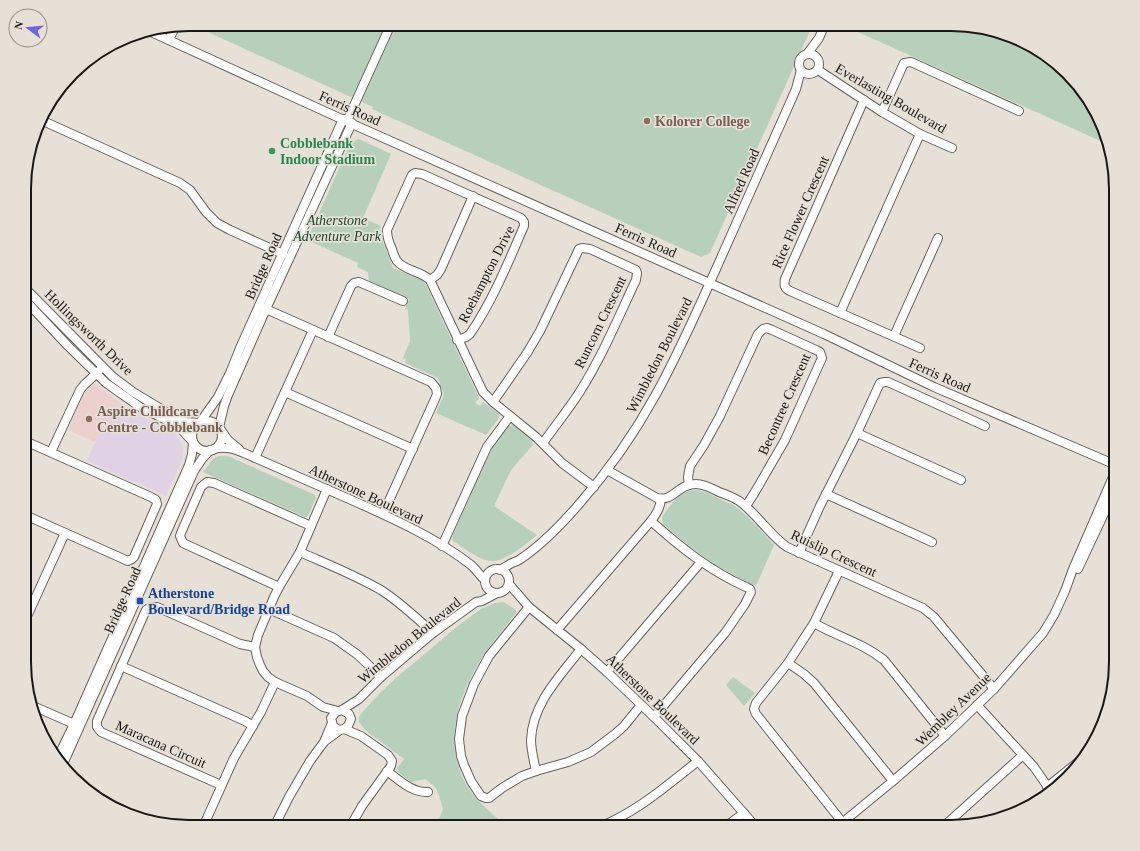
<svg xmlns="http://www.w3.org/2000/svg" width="1140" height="851" viewBox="0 0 1140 851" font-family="'Times New Roman',serif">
<rect width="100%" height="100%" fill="#e6e0d7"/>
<polygon fill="#e0d2e4" points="120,403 138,414 170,430 174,433 180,440 183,448 182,460 166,496 87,461 112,405 118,407"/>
<polygon fill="#ebd0cd" points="93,384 95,384 120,403 118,407 112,405 95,442 68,430 84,394"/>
<g fill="#b7d0bb">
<polygon points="190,24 813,24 710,253 701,257 372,109 373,107"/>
<polygon points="840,24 962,24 1014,36 1060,65 1099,116 1105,143"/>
<polygon points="359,139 391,154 363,218 381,226 379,232 393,268 424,281 479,398 475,403 480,406 483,402 499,414 499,418 486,435 436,413 444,395 438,378 405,363 406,359 403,358 410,341 408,310 405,309 409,299 369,281 368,272 357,267 358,263 307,240 351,142"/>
<path d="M 513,425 L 532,441 L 533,445 L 511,470 L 494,506 L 537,535 C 528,543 504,562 492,561 C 480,561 463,547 453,541 L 452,537 L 492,448 L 509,426 Z"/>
<polygon points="219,456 225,456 230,457 315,495 316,498 308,516 305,517 203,472 213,459"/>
<path d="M 691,490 L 697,490 L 705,492 L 735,506 L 748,517 L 774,545 L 756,586 C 719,570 693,550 663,524 L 662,517 C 670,506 677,494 691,490 Z"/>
<path d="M 503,602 L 516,610 L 516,613 C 504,628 491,643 481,659 C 456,699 442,747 469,789 C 479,804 494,813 505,827 L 436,827 L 443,809 C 438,793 439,788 425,779 L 411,782 L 398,772 L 397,768 L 404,759 L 365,730 L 359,722 L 359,717 L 361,714 L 376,697 L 396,678 L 459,625 L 481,609 L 495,603 Z"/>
<polygon points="733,677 755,693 744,706 726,685"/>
</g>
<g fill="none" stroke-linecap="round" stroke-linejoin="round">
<defs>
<g id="minor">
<polyline points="149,31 359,127 824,334 934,387 1116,465"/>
<polyline points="169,39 176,26"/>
<circle cx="809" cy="64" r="10"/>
<polyline points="807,54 819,38 825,24"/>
<polyline points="818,70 882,112 920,134 952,148"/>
<path d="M 864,100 L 785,279 C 784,285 784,288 790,291 L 920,348"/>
<polyline points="882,112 904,63 911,62 1019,111"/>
<polyline points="41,120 180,183 190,190 206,212 217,223 230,230 283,254"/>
<polyline points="347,121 391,24"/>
<polyline points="430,280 437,275 441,269 473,196"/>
<polyline points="25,288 113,377 133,392 176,418 186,422 199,423"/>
<polyline points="25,300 68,346 106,383 140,407 174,424 182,430 192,441"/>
<polyline points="259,306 431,382 436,388 437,394 435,399 383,514"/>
<polyline points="840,313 920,134"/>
<polyline points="894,336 938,238"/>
<polyline points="328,337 351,286 354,283 359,282 403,301"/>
<path d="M 457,340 L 466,337 L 470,334 C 493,300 508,263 524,226 L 524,222 L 521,218 L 422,174 L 415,173 L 412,175 L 387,230 C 387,237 389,243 392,249 C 393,253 394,257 397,261 C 405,271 421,271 430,280 L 483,392 L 493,402 L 536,437 L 562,463 L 594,487"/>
<polyline points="285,392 413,449"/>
<path d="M 493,402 L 527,353 L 540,331 L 579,249 L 582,248 L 590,249 L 636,270 L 637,273 L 636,280 C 618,318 602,357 579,393 C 568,410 555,426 543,443"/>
<polyline points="201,421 218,397 230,373 240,348 343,119"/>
<circle cx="207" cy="436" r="15"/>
<polyline points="219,427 224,406 228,395 266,309 327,177 352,123"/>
<polyline points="221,430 228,440 239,449"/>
<polyline points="857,433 961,480"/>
<path d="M 214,449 C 225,446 234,449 244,453 C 281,469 319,486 356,502 C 394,519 438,539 471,565 C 476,569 480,576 485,580"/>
<polyline points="51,452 80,390 84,385 99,371"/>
<polyline points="255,458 313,330"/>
<path d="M 607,470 L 657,498 C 674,502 677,484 696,484 C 704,484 711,488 719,492 C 727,495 737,498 743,504 C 759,517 770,535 787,547 L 923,608 L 934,617 L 994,689"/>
<polyline points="689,485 688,477 690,466 704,445 720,416 758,334 763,329 767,328 772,330 816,350 820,352 822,358 785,440 755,492 746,506"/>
<polyline points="327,489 300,552 279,587 274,597 258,635 255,647 257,657 260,665 263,671 268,677 275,682 307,696 323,707 338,711"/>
<polyline points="826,494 932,542"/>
<polyline points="25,515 128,561 132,559 134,557 157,504 156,500 151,497 25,441"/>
<path d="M 651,521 C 680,547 710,571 746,587 L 750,589 L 751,592 L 745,604 L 725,633 L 654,717"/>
<polyline points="442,546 487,447 510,416"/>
<path d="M 300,552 C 327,564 355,575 381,590 C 398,601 418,619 433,633"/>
<polyline points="799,553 820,506 857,433 880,383 885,382 888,382 985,426"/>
<polyline points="1078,569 1116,488"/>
<circle cx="497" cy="581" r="12"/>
<path d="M 500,570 C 503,568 507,566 510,564 C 513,562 516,562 519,560 C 542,545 562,524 580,503 C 609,470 634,434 655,396 C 679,353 700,305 720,260 C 743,208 766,157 789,105 L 796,89 L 801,70"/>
<polyline points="839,571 814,623 788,663 756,703 754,709 756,714 843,823"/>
<polyline points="509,584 529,607 581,649 607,672 654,717 698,761 756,827"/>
<polyline points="279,587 183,543 180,536 181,533 201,487 207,482 214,483 311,526"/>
<polyline points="529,607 489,656 474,684 462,716 459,739 461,756 464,765 471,781 481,796 486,798 489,798 502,788 522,776 536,771 568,762 591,752 615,734 624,726 641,705"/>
<polyline points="269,609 334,638 358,655 381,677"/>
<polyline points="24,623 65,533"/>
<path d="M 814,623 C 838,637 861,642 884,660 L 945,736"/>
<path d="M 557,630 L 651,521 C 657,513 660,508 661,499"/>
<polyline points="788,663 804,674 814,683 893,781"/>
<polyline points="121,666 245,721 253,726"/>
<polyline points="607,672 701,562"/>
<polyline points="977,705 1034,767 1050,790"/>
<polyline points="33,706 74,724"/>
<polyline points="342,710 359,699 381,677 433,633 476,602 482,601 497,593"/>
<polyline points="344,729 361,736 388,755 392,761 391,766 362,806 350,827"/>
<polyline points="325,741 340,730 344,729 348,726 351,719 349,714 342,710 336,712 331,718 333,726 337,729 340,730"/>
<polyline points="58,757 74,724 189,465 192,454 193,442"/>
<polyline points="63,764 194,471 202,459 210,450"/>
<path d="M 387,771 C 399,780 412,793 428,792"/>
<path d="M 536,771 C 534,761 531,750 531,740 C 532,704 560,676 581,649"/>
<polyline points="221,785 101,732 97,727 97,721 146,610 151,607 157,607 240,644 255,647"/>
<polyline points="1047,787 1082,759"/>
<polyline points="203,827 234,758 261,712 275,682"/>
<polyline points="274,827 289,797 310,761 324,742 332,723"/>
<path d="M 599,827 C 637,812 666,786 698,761"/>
<polyline points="725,827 744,813"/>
<polyline points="837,827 893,781 945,736 994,689 1043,633 1054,615 1065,591 1073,569 1116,470"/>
<polyline points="943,827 1023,755"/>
</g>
</defs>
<use href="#minor" stroke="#67635b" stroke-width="10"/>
<use href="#minor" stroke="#fff" stroke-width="8"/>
</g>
<g fill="#8d6e63" stroke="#e6e0d7" stroke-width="1.5">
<circle cx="647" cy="121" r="4"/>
<circle cx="89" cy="419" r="4"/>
</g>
<circle fill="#2e9e5b" stroke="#e6e0d7" stroke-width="1.5" cx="272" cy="151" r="4"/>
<rect fill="#1a4fb4" stroke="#e6e0d7" stroke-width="1.5" x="136" y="597" width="8" height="8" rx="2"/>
<g text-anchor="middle" stroke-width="3.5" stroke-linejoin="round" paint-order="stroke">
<g font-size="14" fill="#1a1815" stroke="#e6e0d7">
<text transform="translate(891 98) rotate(30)" y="5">Everlasting Boulevard</text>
<text transform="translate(350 108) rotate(24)" y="5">Ferris Road</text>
<text transform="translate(741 181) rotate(-66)" y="5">Alfred Road</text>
<text transform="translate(800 212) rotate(-66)" y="5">Rice Flower Crescent</text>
<text transform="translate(646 240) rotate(24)" y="5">Ferris Road</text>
<text transform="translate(263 266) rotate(-66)" y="5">Bridge Road</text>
<text transform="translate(486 274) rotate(-63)" y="5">Roehampton Drive</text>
<text transform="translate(600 322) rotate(-64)" y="5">Runcorn Crescent</text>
<text transform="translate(89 332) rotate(44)" y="5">Hollingsworth Drive</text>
<text transform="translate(659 355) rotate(-63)" y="5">Wimbledon Boulevard</text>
<text transform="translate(940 375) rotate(24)" y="5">Ferris Road</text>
<text transform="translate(784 404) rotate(-66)" y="5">Becontree Crescent</text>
<text transform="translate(366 494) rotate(25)" y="5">Atherstone Boulevard</text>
<text transform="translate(834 553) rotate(25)" y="5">Ruislip Crescent</text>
<text transform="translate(122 600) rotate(-66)" y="5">Bridge Road</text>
<text transform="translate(409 640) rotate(-39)" y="5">Wimbledon Boulevard</text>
<text transform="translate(653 699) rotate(44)" y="5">Atherstone Boulevard</text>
<text transform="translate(953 709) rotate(-44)" y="5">Wembley Avenue</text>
<text transform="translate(161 744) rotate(24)" y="5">Maracana Circuit</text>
</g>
<g font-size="14" font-weight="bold" fill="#785e54" stroke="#e6e0d7" text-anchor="start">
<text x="655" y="126">Kolorer College</text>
<text x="97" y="416">Aspire Childcare<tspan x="97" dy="16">Centre - Cobblebank</tspan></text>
</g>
<g font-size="14" font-weight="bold" fill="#27864d" stroke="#e6e0d7" text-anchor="start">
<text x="280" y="148">Cobblebank<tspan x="280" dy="16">Indoor Stadium</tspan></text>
</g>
<g font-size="14" font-style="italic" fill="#184827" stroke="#e6e0d7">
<text x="337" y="225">Atherstone<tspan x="337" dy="16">Adventure Park</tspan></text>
</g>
<g font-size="14" font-weight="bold" fill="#164399" stroke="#e6e0d7" text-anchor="start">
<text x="148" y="598">Atherstone<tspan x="148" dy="16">Boulevard/Bridge Road</tspan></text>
</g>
</g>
<path d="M0 0H1140V851H0ZM189 31H951A158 158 0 0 1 1109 189V662A158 158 0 0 1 951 820H189A158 158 0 0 1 31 662V189A158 158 0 0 1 189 31Z" fill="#e6e0d7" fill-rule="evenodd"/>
<path fill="none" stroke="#1a1815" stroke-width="2" d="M189 31H951A158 158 0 0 1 1109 189V662A158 158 0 0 1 951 820H189A158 158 0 0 1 31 662V189A158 158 0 0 1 189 31Z"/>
<g transform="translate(28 28) rotate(286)"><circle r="19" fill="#e6e0d7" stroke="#949089"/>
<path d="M0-3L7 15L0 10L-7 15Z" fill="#6c66e0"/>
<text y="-6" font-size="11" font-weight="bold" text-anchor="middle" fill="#1a1815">N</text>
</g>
</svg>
